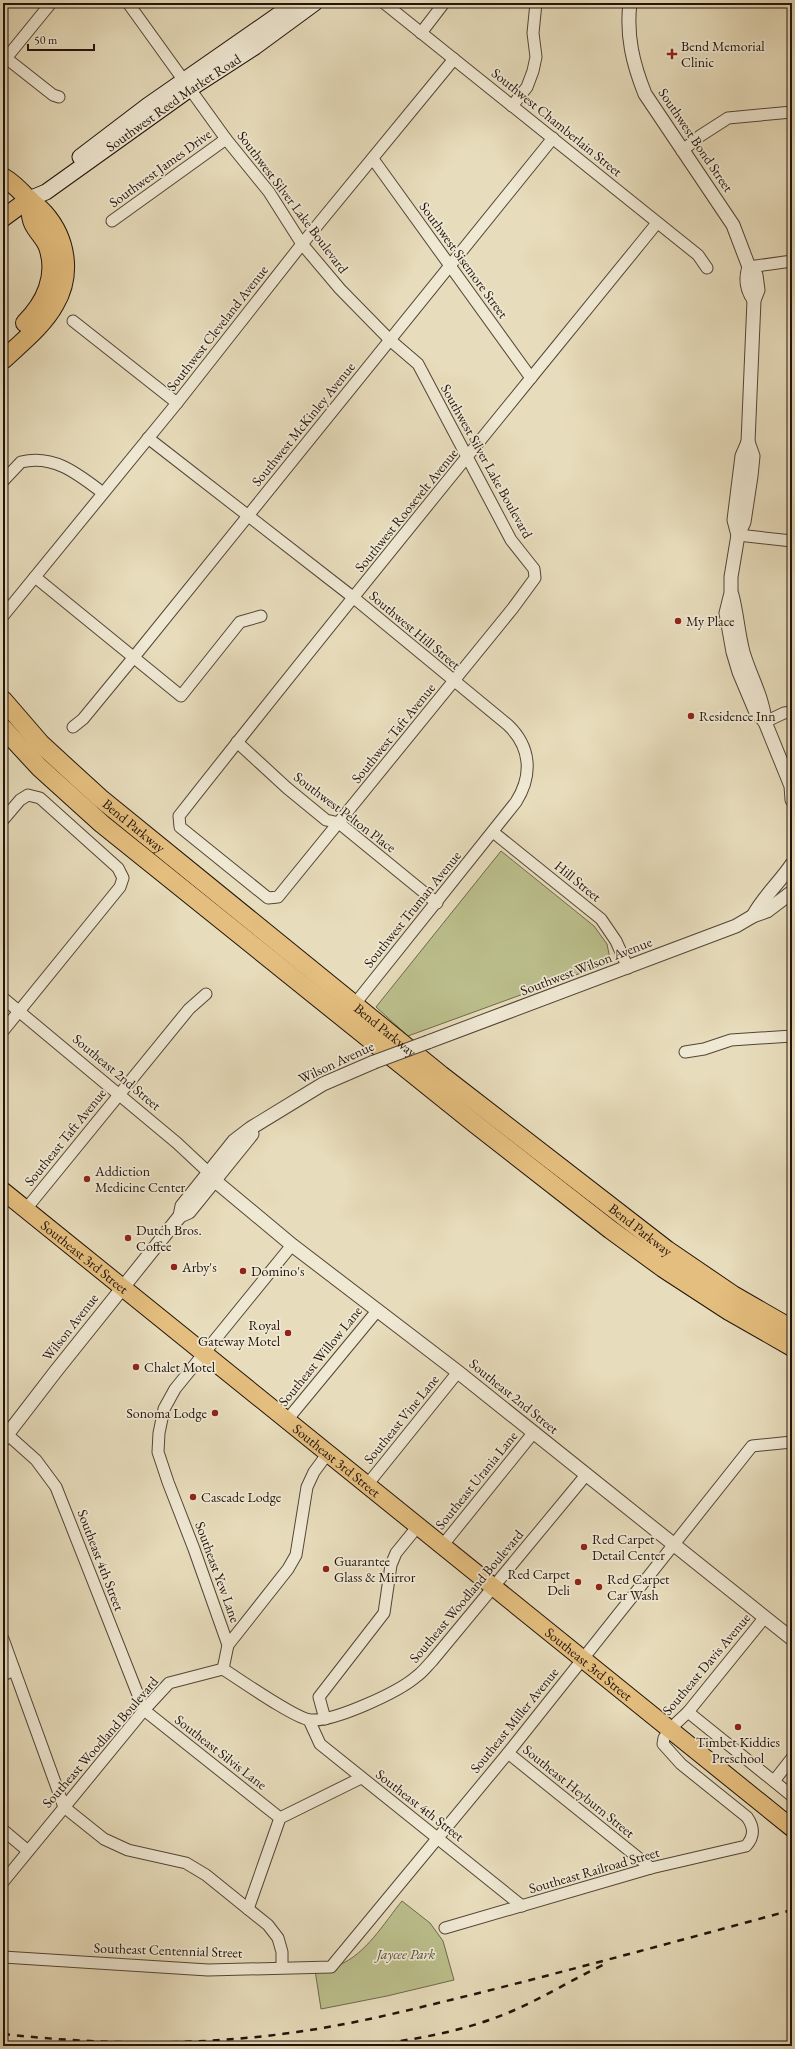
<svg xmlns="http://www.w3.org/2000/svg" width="795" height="2049" viewBox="0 0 795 2049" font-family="'EB Garamond',serif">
<rect width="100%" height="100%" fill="#e7dcbb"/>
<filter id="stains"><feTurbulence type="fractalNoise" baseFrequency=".005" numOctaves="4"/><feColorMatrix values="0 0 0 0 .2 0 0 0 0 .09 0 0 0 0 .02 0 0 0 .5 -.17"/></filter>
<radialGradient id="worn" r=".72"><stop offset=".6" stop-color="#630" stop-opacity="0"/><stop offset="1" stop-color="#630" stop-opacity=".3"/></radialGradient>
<g fill="#bbbf8c" stroke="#6e694c">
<polygon points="501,851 594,926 607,944 610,959 603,965 408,1036 376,1007"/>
<path d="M 402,1901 L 430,1923 L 443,1941 L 454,1980 L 387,1996 L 321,2009 L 315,1970 C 323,1969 332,1968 339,1965 C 366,1954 384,1923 402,1901 Z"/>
</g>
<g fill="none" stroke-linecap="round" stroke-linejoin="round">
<defs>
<g id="minor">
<path d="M 128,3 L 226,139 L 269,192 L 302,244 L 340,289 L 390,340 L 418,364 L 511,540 L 534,569 L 535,578 L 513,608 L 278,897 L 268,898 L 180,827 L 179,816 C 336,616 497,420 657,223"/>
<polyline points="384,3 698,255 707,268"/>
<polyline points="421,33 444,3"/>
<polyline points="6,58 53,95 59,97"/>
<polyline points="3,62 51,3"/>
<polyline points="512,106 527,87 533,71 536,57 533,33 536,3"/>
<polyline points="682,151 700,136 728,118 792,112"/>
<polyline points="373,159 531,378"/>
<polyline points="112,221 226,139"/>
<polyline points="749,267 792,261"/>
<polyline points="73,321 177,403"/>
<path d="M 148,438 L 354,598 L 508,725 C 531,747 533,775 516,802 L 354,1005"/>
<path d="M 3,481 L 21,462 C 54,454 78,474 103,493"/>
<polyline points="738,535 792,541"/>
<polyline points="35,577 181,696 240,622 261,616"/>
<polyline points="3,616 177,403 302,244 454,59"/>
<polyline points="765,722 784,713 792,712"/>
<polyline points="73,727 83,719 134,657 553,138"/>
<polyline points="237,742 287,788 326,820 339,823 437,903"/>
<polyline points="3,820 20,800 28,795 40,798 118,868 123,878 120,887 3,1031"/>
<polyline points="493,832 601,919 616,941 628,968"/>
<polyline points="3,998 177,1143 208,1172"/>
<polyline points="685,1052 704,1049 731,1040 792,1036"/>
<polyline points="26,1209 189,1009 206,994"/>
<polyline points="287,1420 377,1311"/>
<polyline points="8,1435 36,1460 56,1487 144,1710 280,1818"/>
<polyline points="367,1485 458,1372"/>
<polyline points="442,1546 534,1432"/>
<polyline points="3,1639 64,1807 104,1839 128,1850 186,1863 206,1875 268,1925 278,1938 282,1952 282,1967"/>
<polyline points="228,1645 288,1569 296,1555 307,1487 314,1472 328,1453"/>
<polyline points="223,1669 228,1645 194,1549 168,1482 158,1452 159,1433 164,1409 175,1389 292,1245"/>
<polyline points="3,1675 14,1670"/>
<polyline points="688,1712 792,1796"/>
<polyline points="325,1719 319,1697 384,1613 391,1565 396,1553 418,1526"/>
<polyline points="309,1720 320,1744 522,1906"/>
<polyline points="508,1753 651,1868"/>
<polyline points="774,1781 792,1758"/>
<polyline points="3,1830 28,1851"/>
<path d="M 3,1882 L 144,1710 L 169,1683 L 223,1669 C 239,1679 294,1718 310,1720 C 334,1722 399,1692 417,1676 C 423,1672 427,1666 432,1661 L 586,1475"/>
<polyline points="248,1909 280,1818 361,1778"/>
<path d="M 445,1928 L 651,1868 L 746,1846 C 755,1836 754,1827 747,1817 L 681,1764 L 663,1744 L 664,1738 L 670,1729 L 688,1712 L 765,1617"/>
<polyline points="3,1957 208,1970 331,1967 508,1753 752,1446 792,1442"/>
</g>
<g id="tertiary">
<path d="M 630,3 C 626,36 633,64 645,94 L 733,225 L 749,267 L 756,275 L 758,290 L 754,300 L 748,442 L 753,456 L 751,476 L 744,522 L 738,535 L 731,577 L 731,593 L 726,613 L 733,652 L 739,672 L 755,710 L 765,722 L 791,786 L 792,800"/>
<path d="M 749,267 C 745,279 747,290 754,300"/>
<polyline points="738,535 734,520 742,456 748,442"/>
<path d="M 732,595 C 737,614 738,633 743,652 C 750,676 763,697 765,722"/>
<path d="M 753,916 C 763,897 780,882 792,864"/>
<polyline points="428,1042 736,926 753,916 767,911 792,892"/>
<polyline points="214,1180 292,1245 458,1372 792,1639"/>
<polyline points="180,1216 189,1212 252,1134"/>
<polyline points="3,1440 56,1371 180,1216 182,1206 234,1141 251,1128 323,1084 374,1062"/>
</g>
<g id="secondary">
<polyline points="80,157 147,106 295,3"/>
<path id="s1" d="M 29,199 L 46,192 L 190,89 L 255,47 L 315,3"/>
</g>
<g id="primary">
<polyline points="3,218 29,199"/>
<path id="s2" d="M 3,1191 L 792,1828"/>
</g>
<g id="trunk">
<path d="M 3,177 C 13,183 20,190 28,199 C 34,204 40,208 44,213 C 67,239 72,275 55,304 C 43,326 21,343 3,360"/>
<path d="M 25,323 C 45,303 58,276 48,247 C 45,238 37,232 33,223 C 30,217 30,206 29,199"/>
<path id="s3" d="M 3,700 L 41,744 L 100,798 L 441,1075 L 667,1250 L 733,1295 L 792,1329"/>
<polyline points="3,728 39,767 102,824 474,1123 611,1230 663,1268 729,1311 792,1347"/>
</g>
</defs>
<use href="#minor" stroke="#534537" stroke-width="13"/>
<use href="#tertiary" stroke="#534537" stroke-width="15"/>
<use href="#secondary" stroke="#22130b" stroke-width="17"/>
<use href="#primary" stroke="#22130b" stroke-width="19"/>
<use href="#trunk" stroke="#22130b" stroke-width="20"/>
<use href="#minor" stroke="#efe8d3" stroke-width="11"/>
<use href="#tertiary" stroke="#efe8d3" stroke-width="13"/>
<use href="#secondary" stroke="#efe8d3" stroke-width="15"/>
<use href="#primary" stroke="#e4be7e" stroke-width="17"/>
<use href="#trunk" stroke="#e4be7e" stroke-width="18"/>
<g stroke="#22130b" stroke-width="2.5" stroke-dasharray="7 7" stroke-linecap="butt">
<path d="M 3,2034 C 101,2045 200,2046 297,2032 C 361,2023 421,2007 483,1992 C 586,1966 689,1938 792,1910"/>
<path d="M 359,2046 C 409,2041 463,2032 510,2012 C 543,1998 573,1979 605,1964"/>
</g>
<defs>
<polyline id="tertiary-bridge" points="374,1062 428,1042"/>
</defs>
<use href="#tertiary-bridge" stroke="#534537" stroke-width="15" stroke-linecap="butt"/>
<use href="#tertiary-bridge" stroke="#efe8d3" stroke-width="13"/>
</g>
<g fill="#8f2418" stroke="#efe8d3" stroke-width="1.5">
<path d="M670 48h4v4h4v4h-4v4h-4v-4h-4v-4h4z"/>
<circle cx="678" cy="621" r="4"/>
<circle cx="691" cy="716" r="4"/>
<circle cx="87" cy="1179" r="4"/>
<circle cx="128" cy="1238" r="4"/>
<circle cx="174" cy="1267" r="4"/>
<circle cx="243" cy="1271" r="4"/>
<circle cx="288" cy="1333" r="4"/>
<circle cx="136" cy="1367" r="4"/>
<circle cx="215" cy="1413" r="4"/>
<circle cx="193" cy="1497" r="4"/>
<circle cx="584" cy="1547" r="4"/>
<circle cx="326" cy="1569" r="4"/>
<circle cx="578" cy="1582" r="4"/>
<circle cx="599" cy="1587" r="4"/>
<circle cx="738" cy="1727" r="4"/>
</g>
<g text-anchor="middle" stroke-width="3.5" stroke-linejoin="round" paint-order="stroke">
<g font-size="14" fill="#22130b" stroke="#efe8d3" text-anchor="start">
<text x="681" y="51">Bend Memorial<tspan x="681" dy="16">Clinic</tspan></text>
<text x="686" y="626">My Place</text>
<text x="699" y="721">Residence Inn</text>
<text x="95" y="1176">Addiction<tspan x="95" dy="16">Medicine Center</tspan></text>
<text x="136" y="1235">Dutch Bros.<tspan x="136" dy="16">Coffee</tspan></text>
<text x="182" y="1272">Arby's</text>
<text x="251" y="1276">Domino's</text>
<text x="280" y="1330" text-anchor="end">Royal<tspan x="280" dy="16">Gateway Motel</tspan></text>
<text x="144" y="1372">Chalet Motel</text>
<text x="207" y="1418" text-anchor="end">Sonoma Lodge</text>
<text x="201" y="1502">Cascade Lodge</text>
<text x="592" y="1544">Red Carpet<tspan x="592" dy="16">Detail Center</tspan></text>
<text x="334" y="1566">Guarantee<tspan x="334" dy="16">Glass &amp; Mirror</tspan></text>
<text x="570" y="1579" text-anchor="end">Red Carpet<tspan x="570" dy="16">Deli</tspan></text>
<text x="607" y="1584">Red Carpet<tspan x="607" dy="16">Car Wash</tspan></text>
<text x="738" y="1747" text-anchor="middle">Timbet Kiddies<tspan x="738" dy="16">Preschool</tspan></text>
</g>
<g font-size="14" fill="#22130b" stroke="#efe8d3">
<text dy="5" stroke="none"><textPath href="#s1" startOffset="174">Southwest Reed Market Road</textPath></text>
<text transform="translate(557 122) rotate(39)" y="5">Southwest Chamberlain Street</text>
<text transform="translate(696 140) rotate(56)" y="5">Southwest Bond Street</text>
<text transform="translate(160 168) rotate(-36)" y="5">Southwest James Drive</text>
<text transform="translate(293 202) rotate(53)" y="5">Southwest Silver Lake Boulevard</text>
<text transform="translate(464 260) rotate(54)" y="5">Southwest Sisemore Street</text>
<text transform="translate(217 328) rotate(-52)" y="5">Southwest Cleveland Avenue</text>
<text transform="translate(303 424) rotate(-51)" y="5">Southwest McKinley Avenue</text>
<text transform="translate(487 461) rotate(61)" y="5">Southwest Silver Lake Boulevard</text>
<text transform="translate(406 510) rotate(-51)" y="5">Southwest Roosevelt Avenue</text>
<text transform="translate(415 630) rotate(40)" y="5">Southwest Hill Street</text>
<text transform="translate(393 733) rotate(-51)" y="5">Southwest Taft Avenue</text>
<text transform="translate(345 812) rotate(37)" y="5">Southwest Pelton Place</text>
<text dy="5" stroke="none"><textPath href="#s3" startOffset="182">Bend Parkway</textPath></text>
<text transform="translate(578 881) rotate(39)" y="5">Hill Street</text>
<text transform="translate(412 909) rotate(-51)" y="5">Southwest Truman Avenue</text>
<text transform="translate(586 966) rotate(-21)" y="5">Southwest Wilson Avenue</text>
<text dy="5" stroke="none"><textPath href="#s3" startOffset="506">Bend Parkway</textPath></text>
<text transform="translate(336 1062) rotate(-25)" y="5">Wilson Avenue</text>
<text transform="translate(117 1072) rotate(40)" y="5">Southeast 2nd Street</text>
<text transform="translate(65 1137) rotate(-51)" y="5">Southeast Taft Avenue</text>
<text dy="5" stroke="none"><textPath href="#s3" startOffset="830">Bend Parkway</textPath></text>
<text dy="5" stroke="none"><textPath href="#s2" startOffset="105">Southeast 3rd Street</textPath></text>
<text transform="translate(70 1327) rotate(-52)" y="5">Wilson Avenue</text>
<text transform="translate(320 1356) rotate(-51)" y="5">Southeast Willow Lane</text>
<text transform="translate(514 1396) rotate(39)" y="5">Southeast 2nd Street</text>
<text transform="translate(401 1419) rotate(-51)" y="5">Southeast Vine Lane</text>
<text dy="5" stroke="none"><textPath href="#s2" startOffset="429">Southeast 3rd Street</textPath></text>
<text transform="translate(476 1480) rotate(-51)" y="5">Southeast Urania Lane</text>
<text transform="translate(101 1560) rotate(69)" y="5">Southeast 4th Street</text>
<text transform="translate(218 1572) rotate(70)" y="5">Southeast Yew Lane</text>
<text transform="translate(466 1596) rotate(-50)" y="5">Southeast Woodland Boulevard</text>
<text dy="5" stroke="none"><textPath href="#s2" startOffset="753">Southeast 3rd Street</textPath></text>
<text transform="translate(706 1664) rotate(-50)" y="5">Southeast Davis Avenue</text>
<text transform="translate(514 1720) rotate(-51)" y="5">Southeast Miller Avenue</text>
<text transform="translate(100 1742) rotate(-49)" y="5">Southeast Woodland Boulevard</text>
<text transform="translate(221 1752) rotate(38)" y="5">Southeast Silvis Lane</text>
<text transform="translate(579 1791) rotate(39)" y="5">Southeast Heyburn Street</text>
<text transform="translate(420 1805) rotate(38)" y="5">Southeast 4th Street</text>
<text transform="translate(594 1870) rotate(-16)" y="5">Southeast Railroad Street</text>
<text transform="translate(168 1950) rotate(2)" y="5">Southeast Centennial Street</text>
</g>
<g font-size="14" font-style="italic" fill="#584f38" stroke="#efe8d3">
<text x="406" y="1959">Jaycee Park</text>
</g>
</g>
<rect width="795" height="2049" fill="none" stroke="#e7dcbb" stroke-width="16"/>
<rect x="4" y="4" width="787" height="2041" fill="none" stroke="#22130b" stroke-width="2"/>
<rect x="8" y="8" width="779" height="2033" fill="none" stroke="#22130b"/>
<path d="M28 44v6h66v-6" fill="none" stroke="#22130b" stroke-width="2"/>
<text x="34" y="44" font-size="12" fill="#22130b" stroke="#efe8d3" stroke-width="3" paint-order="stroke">50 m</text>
<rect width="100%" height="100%" filter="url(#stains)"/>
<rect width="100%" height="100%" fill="url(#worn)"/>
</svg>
